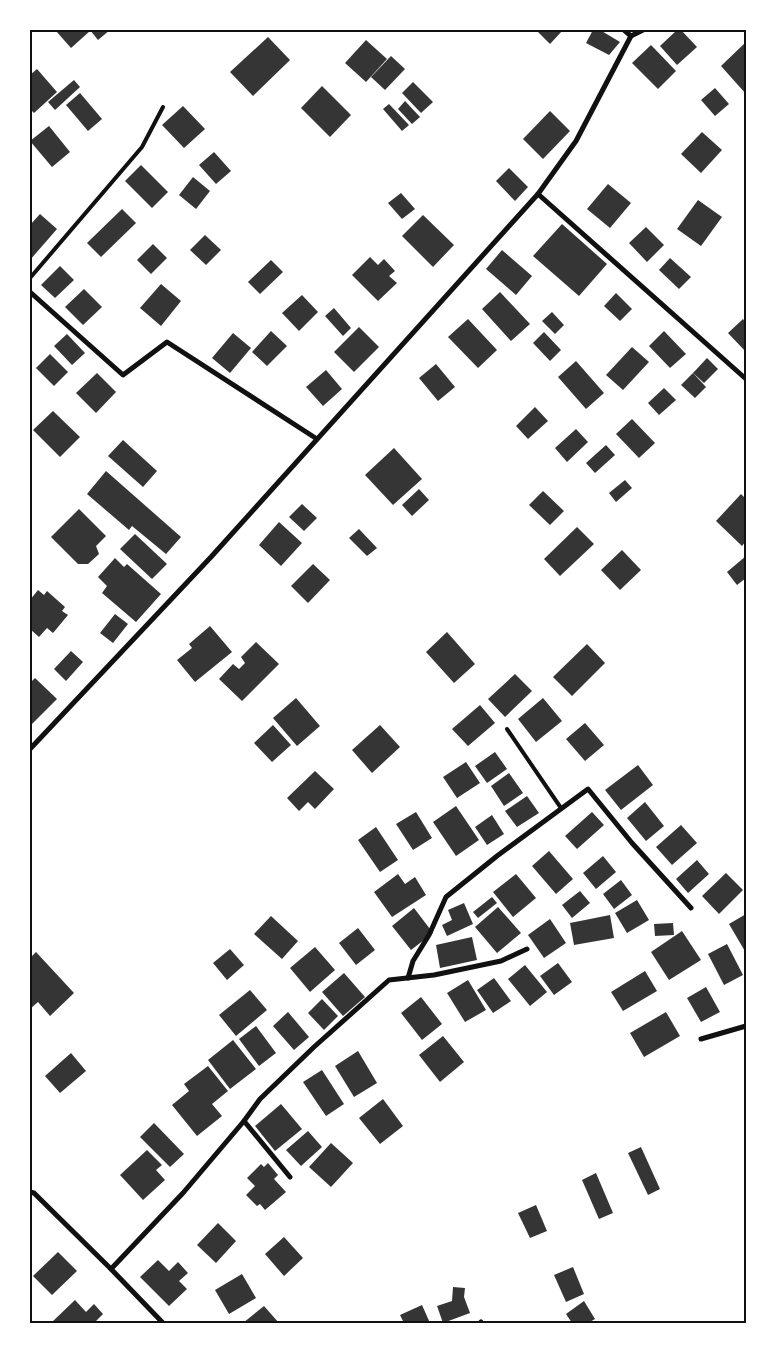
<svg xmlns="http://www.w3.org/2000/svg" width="776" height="1353" viewBox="0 0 776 1353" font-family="Figtree,sans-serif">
<rect width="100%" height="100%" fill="#fff"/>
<g fill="#353535">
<polygon points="57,30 89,30 90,31 71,48 56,31"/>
<polygon points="90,30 110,30 98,40"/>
<polygon points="536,30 563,30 550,44"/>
<polygon points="593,30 600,30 620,42 609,55 586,43"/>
<polygon points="677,30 681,30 697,47 677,65 660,46"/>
<polygon points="268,37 290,60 253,96 230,72"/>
<polygon points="366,40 387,59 366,82 345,63"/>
<polygon points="746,42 746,94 721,66"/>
<polygon points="651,45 676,71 658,89 632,63"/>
<polygon points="391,56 405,69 385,90 371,77"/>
<polygon points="37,69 57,92 34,113 30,109 30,75"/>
<polygon points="74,80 80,87 55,110 48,102"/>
<polygon points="413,82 433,102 421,113 402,93"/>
<polygon points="322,86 351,115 330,137 301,108"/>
<polygon points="715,88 729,104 715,116 701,100"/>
<polygon points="80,93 102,119 88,131 66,105"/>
<polygon points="405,101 420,117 412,124 398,109"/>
<polygon points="389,104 409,125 402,131 383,109"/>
<polygon points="183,106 205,129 184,148 162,125"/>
<polygon points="550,111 570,131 543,159 523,139"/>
<polygon points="49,126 70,152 52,167 30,141"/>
<polygon points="702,132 722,150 701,173 681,154"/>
<polygon points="214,152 231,171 216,184 199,165"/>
<polygon points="141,165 168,192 152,208 125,181"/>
<polygon points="509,168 528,187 515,201 496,181"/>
<polygon points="193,177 210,191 196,209 179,195"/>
<polygon points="608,184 631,203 610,228 587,209"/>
<polygon points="401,193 415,209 402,219 388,203"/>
<polygon points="698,200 722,217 701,246 677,229"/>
<polygon points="122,209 136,223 101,257 87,243"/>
<polygon points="40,214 57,229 30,260 30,225"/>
<polygon points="423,215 454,245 433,267 402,236"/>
<polygon points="562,224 607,264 579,296 533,256"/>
<polygon points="646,227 664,245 647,262 629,243"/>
<polygon points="205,235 221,250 206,265 190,250"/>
<polygon points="153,244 167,258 151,274 137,260"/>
<polygon points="502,250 532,276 516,295 486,269"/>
<polygon points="370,257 378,265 384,259 395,271 389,276 397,283 378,301 352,275"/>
<polygon points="670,258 691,277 679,289 659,270"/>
<polygon points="271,260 283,272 260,294 248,282"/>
<polygon points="60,266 74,280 55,298 41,285"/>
<polygon points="161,284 181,301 161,326 140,308"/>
<polygon points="84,289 102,307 83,325 65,307"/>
<polygon points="500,292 530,324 511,341 482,309"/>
<polygon points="616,293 632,309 620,321 604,306"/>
<polygon points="302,295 318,312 299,331 282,313"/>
<polygon points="334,308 351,328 343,336 325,316"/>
<polygon points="552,312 564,325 555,334 542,321"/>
<polygon points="468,319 497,350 478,368 448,337"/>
<polygon points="743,319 746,323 746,352 728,333"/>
<polygon points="359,327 379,347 354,372 334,352"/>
<polygon points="271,331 287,346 267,366 252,352"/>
<polygon points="664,331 686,354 670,368 649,346"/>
<polygon points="544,332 561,350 550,361 533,343"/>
<polygon points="233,333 251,348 230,373 212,358"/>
<polygon points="67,334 85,353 72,365 54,346"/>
<polygon points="632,347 649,362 623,390 606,375"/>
<polygon points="50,354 68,372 54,386 36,368"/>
<polygon points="707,358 718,369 704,383 693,373"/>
<polygon points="576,361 604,393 586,409 558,377"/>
<polygon points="436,364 455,387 438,401 419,378"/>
<polygon points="326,370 342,389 323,406 306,387"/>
<polygon points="97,373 116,392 96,413 76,393"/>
<polygon points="693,373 706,387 695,398 681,385"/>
<polygon points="664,388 676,400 659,415 648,403"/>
<polygon points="535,407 548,421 528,439 516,426"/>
<polygon points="53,411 80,437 60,457 33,430"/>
<polygon points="632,419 655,443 639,458 616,434"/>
<polygon points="576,429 588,442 567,462 555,448"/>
<polygon points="123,440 157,471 143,487 108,456"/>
<polygon points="606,445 615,455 595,473 586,463"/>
<polygon points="394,448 422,479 393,505 365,475"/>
<polygon points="106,471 181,537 166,554 132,526 129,530 87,494"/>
<polygon points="625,480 632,488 616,502 609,493"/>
<polygon points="419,489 429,500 412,516 402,505"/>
<polygon points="543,491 564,511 550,525 529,505"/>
<polygon points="741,494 746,499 746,541 742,546 716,521"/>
<polygon points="302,504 317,518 304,531 289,517"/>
<polygon points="79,509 106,536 96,546 99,554 88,564 78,564 51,537"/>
<polygon points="279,522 302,543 281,566 259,545"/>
<polygon points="577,527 594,544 560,576 544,559"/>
<polygon points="359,529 377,548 367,556 349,538"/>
<polygon points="135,534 167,564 152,579 120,549"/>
<polygon points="622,550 641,570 620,590 601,570"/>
<polygon points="746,556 746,578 737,585 727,572"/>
<polygon points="115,558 124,567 127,564 161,594 136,622 102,593 107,586 98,577"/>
<polygon points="313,564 330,580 308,603 291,586"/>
<polygon points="38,590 44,595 47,591 65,607 62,611 68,615 53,633 47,628 39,637 30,629 30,600"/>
<polygon points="115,614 128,624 113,643 100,633"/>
<polygon points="210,626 232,652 195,682 177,660 192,648 189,644"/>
<polygon points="447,632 475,664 454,683 426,652"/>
<polygon points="256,642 279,664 242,701 219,679 233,664 239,669 245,663 241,657"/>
<polygon points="587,644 605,663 572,696 553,677"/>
<polygon points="71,651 83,662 66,681 54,669"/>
<polygon points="515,674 532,691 505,717 488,699"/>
<polygon points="35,678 57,699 31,725 30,683"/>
<polygon points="296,698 320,726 297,746 273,718"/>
<polygon points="543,698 562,721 536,742 518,719"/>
<polygon points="480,705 495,723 468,746 452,729"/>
<polygon points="585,723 604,745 585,761 566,739"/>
<polygon points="273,725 291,745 272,762 254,743"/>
<polygon points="380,725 400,747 372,773 352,750"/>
<polygon points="495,752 507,769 487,783 475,766"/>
<polygon points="466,762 480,783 457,798 443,777"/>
<polygon points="638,765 653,785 621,810 605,790"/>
<polygon points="315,771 334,789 315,809 308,802 299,811 287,798"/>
<polygon points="509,773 523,793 504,806 491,786"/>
<polygon points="527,796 539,813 517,827 505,811"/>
<polygon points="645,802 664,826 646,841 627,818"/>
<polygon points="456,806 479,840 456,856 433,822"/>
<polygon points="416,812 432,838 413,850 396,824"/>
<polygon points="592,812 604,825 577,849 565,836"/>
<polygon points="492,815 504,834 487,845 475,827"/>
<polygon points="681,825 697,843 672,865 656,847"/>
<polygon points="376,827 398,860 380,872 358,840"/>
<polygon points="549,851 573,879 556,894 532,866"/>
<polygon points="603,856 616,872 596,889 583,873"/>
<polygon points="697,860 709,874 688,893 676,879"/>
<polygon points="726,873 743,890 719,914 702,896"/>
<polygon points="398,874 405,884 415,877 426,895 392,917 374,892"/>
<polygon points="516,874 536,898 513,917 493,892"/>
<polygon points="621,880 632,895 614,909 603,894"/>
<polygon points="580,891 590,903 572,918 562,905"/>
<polygon points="492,897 497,903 478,918 473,912"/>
<polygon points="637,900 649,920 627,933 615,913"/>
<polygon points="464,903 473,924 447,936 442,925 452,920 448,910"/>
<polygon points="498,907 521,933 497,953 475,927"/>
<polygon points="414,908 433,933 411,950 392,926"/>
<polygon points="746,914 746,953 729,924"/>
<polygon points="610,915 614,938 574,945 570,923"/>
<polygon points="271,916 298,941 282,959 254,934"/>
<polygon points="550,919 566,943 544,958 528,935"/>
<polygon points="673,923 674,935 655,936 654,924"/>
<polygon points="358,928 375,950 356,965 339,943"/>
<polygon points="682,931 701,960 669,980 651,952"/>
<polygon points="472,937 477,960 440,968 436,945"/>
<polygon points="727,944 743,975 724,985 708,954"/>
<polygon points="315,947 335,970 310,992 290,968"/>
<polygon points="230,949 244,965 227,980 213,963"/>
<polygon points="36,952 74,993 50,1016 38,1002 30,1009 30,958"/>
<polygon points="558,963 572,982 554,995 540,976"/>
<polygon points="525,965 547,992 530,1006 508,979"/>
<polygon points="645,971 657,991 623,1011 611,992"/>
<polygon points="344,973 365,997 343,1016 322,992"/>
<polygon points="494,978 511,1001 493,1013 477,990"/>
<polygon points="468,980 486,1010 465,1022 447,993"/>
<polygon points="706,987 720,1012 701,1022 687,998"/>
<polygon points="250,990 267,1010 236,1036 219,1015"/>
<polygon points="421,997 442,1024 422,1040 401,1013"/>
<polygon points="322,999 338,1016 324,1030 308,1013"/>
<polygon points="288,1012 309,1037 294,1050 273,1026"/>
<polygon points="666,1012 680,1036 644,1057 630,1033"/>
<polygon points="256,1026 276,1053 259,1066 239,1039"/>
<polygon points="443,1036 464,1062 440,1082 419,1055"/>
<polygon points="233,1040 256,1069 230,1089 208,1060"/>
<polygon points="358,1051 377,1083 354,1097 335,1066"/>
<polygon points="71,1053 86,1071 60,1093 45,1076"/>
<polygon points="208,1066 228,1091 212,1104 222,1116 197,1136 172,1105 189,1091 184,1084"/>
<polygon points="322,1070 344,1104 326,1116 303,1082"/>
<polygon points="383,1099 403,1126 380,1144 359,1118"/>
<polygon points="281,1104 302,1129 275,1151 255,1126"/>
<polygon points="154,1123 184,1154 170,1167 140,1137"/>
<polygon points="308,1131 322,1147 301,1166 286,1150"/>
<polygon points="331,1143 353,1163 331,1187 309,1167"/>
<polygon points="641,1147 660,1189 648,1195 628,1153"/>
<polygon points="147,1150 162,1165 156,1170 165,1180 143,1200 120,1175"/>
<polygon points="268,1163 278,1175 274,1179 286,1192 265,1210 260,1204 257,1206 246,1195 255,1186 247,1178 261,1164 264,1167"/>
<polygon points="596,1173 613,1213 599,1219 582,1180"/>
<polygon points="536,1205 547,1231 530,1238 518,1213"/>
<polygon points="218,1223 236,1241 216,1263 197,1245"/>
<polygon points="284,1237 303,1258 284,1276 265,1254"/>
<polygon points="58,1252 77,1271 52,1295 33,1276"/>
<polygon points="158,1260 169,1271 178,1262 188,1273 179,1281 187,1289 169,1306 140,1277"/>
<polygon points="573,1267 584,1294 566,1302 554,1275"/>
<polygon points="242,1274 256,1298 229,1314 215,1290"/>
<polygon points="453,1287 465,1288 464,1297 470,1313 443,1323 437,1306 452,1301"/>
<polygon points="75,1300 86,1312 94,1304 103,1314 94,1323 51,1323"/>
<polygon points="584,1301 595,1319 588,1323 572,1323 566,1314"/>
<polygon points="422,1305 430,1323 404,1323 400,1315"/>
<polygon points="264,1306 279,1323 243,1323"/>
</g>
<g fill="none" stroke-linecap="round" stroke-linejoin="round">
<g stroke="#111" stroke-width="4">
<polyline points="30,278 142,147 163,107"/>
<polyline points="507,729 561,808"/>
</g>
<g stroke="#111" stroke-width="5">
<polyline points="624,30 631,36 643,30"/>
<polyline points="538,194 746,379"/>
<polyline points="30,292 123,375 167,342 317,439"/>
<polyline points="30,749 211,557 538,194 576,141 631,36"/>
<polyline points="408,978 413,961 429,935 446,897 497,856 588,789 632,843 691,908"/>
<polyline points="701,1039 746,1026"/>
<polyline points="244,1121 290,1177"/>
<polyline points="30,1192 34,1193 111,1269"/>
<polyline points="163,1323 111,1269 183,1193 244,1121 260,1099 314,1047 389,980 434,975 501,961 527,949"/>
<polyline points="480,1323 481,1322"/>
</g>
</g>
<rect width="776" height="1353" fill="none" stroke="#ffffff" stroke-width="62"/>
<rect x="31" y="31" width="714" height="1291" fill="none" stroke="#111" stroke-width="2"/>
</svg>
